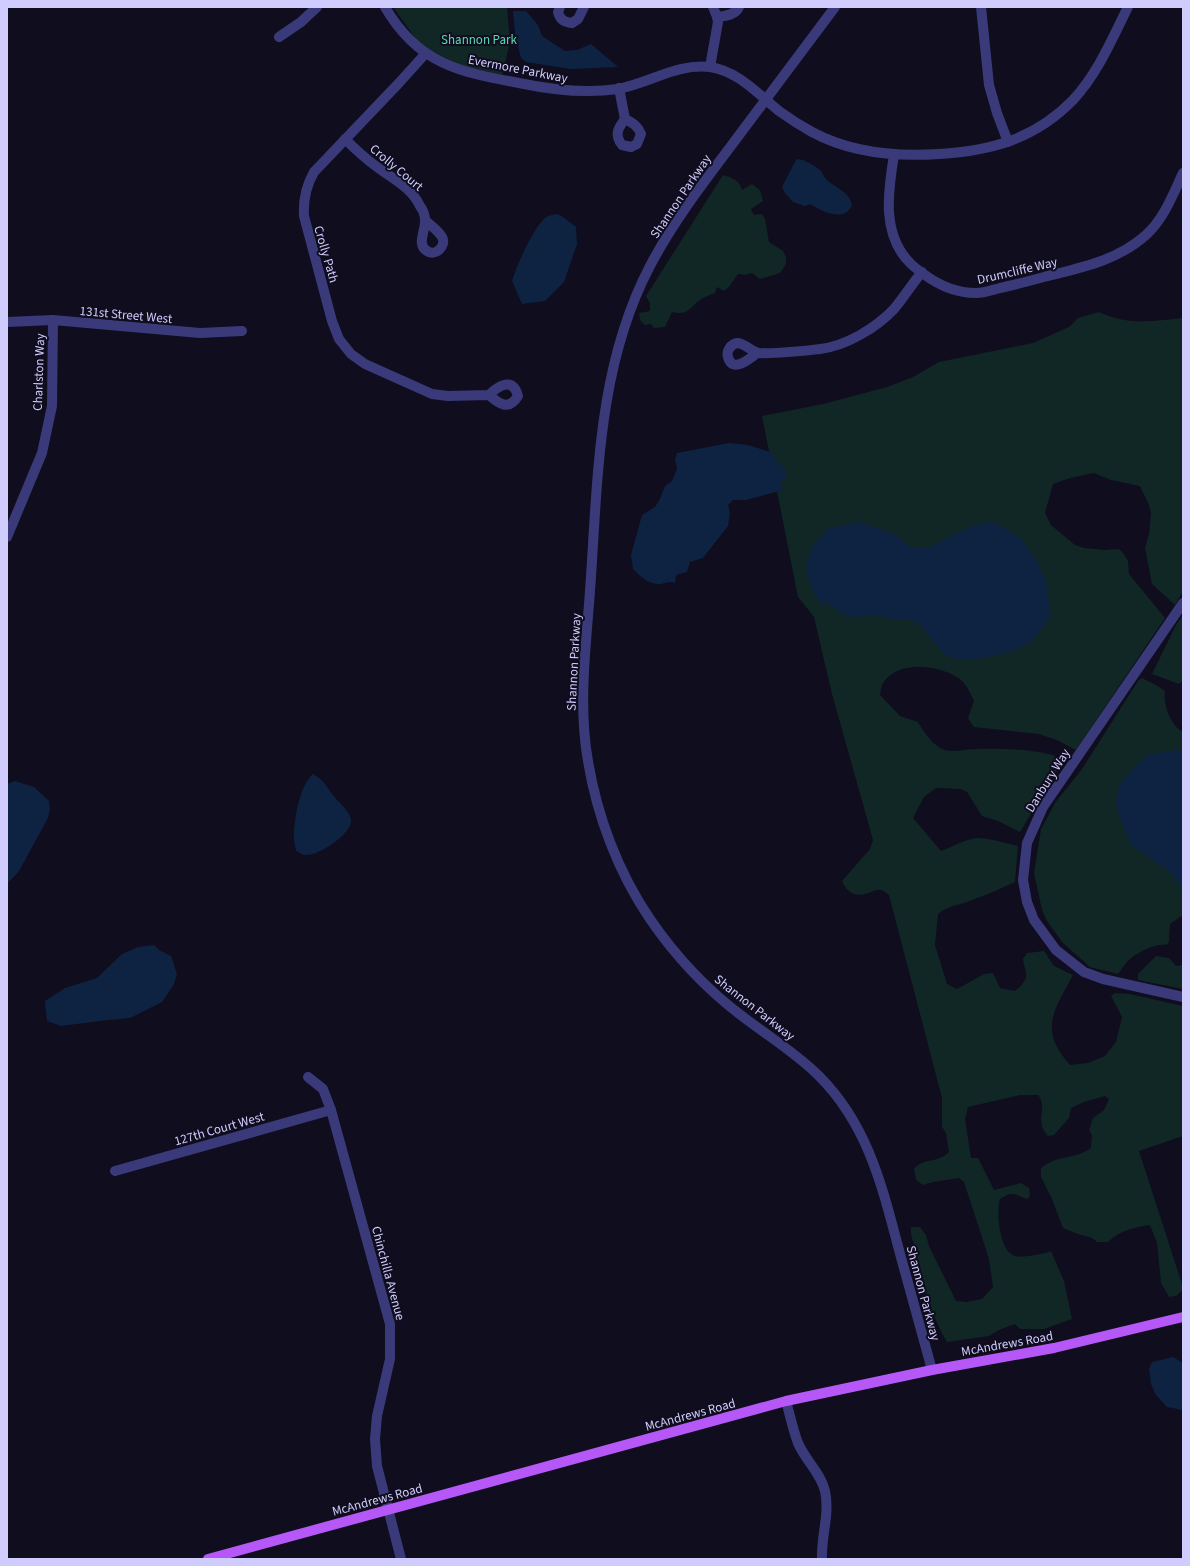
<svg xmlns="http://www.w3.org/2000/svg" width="1190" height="1566" viewBox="0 0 1190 1566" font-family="'Source Sans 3',sans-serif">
<rect width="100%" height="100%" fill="#0f0d1e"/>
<g fill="#102726">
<polygon points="393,7 507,7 510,42 501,80 426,53"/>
<path d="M 723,175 C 733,178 739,180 742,190 L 752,184 L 760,190 L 763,201 L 751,209 L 754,215 L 762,214 L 765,219 L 769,242 L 783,251 L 786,257 L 786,264 L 780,273 L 760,279 L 752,273 L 745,275 L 738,274 L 729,287 L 724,291 L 717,287 L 715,293 C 710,295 704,297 700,300 C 689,308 688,316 672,312 L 665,327 L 654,328 L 651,324 L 645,325 L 640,320 L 639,313 L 650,311 L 650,303 L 646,296 Z"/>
<path d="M 1099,312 C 1130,326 1150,321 1183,318 L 1183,591 L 1175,605 L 1152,584 L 1145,548 L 1149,534 L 1151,513 L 1149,505 L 1140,486 L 1111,480 L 1094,473 L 1070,478 L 1053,484 L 1045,513 L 1051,525 L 1075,545 L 1084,548 L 1105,550 L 1119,549 L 1124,554 L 1128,561 L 1129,574 L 1165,618 L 1076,750 L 1057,740 L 1039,734 L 974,727 L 968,718 L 974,701 C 971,695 967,685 961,680 C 941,665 899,659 883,683 C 881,686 881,691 880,695 L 900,716 L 918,722 C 923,731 931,742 940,748 C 951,754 964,749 976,749 C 994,748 1053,749 1063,761 L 1020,832 L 998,821 L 982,816 L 967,792 L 960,789 L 936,788 L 924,797 L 913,818 L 941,851 C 952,847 965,839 977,838 C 990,838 1005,843 1018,846 L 1015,882 C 1001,888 987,895 972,900 C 958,906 951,904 938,914 L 935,945 L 947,984 L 957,989 L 984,974 L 993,973 L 1000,988 L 1015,991 C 1031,977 1026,977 1023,959 L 1027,953 L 1044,951 L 1054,966 L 1073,975 C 1054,1011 1038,1029 1070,1065 L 1088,1063 L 1105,1056 L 1116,1042 L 1122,1017 L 1111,996 L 1115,993 L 1130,994 L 1183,1006 L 1183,1136 L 1139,1151 L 1183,1287 L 1183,1290 L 1176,1296 L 1169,1297 L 1161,1283 L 1157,1243 L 1150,1225 C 1135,1227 1119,1231 1108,1242 L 1097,1242 L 1092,1238 L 1078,1234 L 1063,1228 L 1052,1199 L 1041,1177 L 1041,1168 C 1054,1158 1062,1159 1076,1155 C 1081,1154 1086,1151 1091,1148 L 1092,1135 L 1089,1130 L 1093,1118 L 1104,1110 L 1109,1099 L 1105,1096 L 1084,1102 L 1071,1108 L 1069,1118 L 1054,1135 L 1048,1136 C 1033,1120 1049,1109 1038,1095 L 1020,1095 L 968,1107 L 965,1119 L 971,1158 L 978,1158 L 994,1190 L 1021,1183 L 1029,1188 L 1030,1196 L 1027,1199 C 1014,1194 1013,1191 1000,1199 C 996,1212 999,1251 1015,1256 C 1021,1258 1044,1254 1051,1251 L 1064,1281 L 1072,1319 L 1044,1329 L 1020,1329 L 1015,1324 L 999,1330 L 989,1336 L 947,1342 C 930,1314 923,1282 916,1251 C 914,1242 910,1237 911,1227 L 920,1227 L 926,1235 L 929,1246 L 956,1301 L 967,1302 L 982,1299 L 993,1287 L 989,1259 L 964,1182 L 959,1178 L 933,1182 L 923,1185 L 916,1180 L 914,1169 C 924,1157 937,1164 949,1152 L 946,1133 L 942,1127 L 942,1098 L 889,895 C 887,894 884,891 881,890 C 875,889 871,893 865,894 C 854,897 846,891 842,881 L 870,849 L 873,840 L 832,694 L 814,617 L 798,597 L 762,416 L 823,404 L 887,387 L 913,377 L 939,362 L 1033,343 L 1069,327 L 1078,318 Z"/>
<polygon points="1183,615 1183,680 1179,684 1152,674 1176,625"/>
<path d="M 1142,678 L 1156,685 L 1165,691 C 1163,704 1170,725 1183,732 L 1183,915 L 1170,924 L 1169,942 L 1166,945 C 1156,943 1138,952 1130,959 C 1125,963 1122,969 1118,974 L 1090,967 L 1063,943 L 1047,921 L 1042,910 L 1034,873 L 1041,829 L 1055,803 L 1082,769 L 1138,681 Z"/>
<polygon points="1156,956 1169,958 1176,966 1183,965 1183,989 1138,980 1138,974"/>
</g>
<g fill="#0e2341">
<polygon points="513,11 526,11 538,25 542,36 565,51 577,50 591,44 618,67 571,69 526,62 521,58 515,34"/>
<path d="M 798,159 C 805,160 816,166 821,171 C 823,174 824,177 826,179 C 835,188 851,192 852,206 C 851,207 850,209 848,211 C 838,220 820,210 810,204 L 805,206 L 793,202 L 785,193 L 782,187 L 796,160 Z"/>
<path d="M 557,214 L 563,217 L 576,227 L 577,244 L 564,282 L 545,301 L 522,304 L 512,281 C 516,267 535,223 548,216 C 550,215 554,215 557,214 Z"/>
<path d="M 729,443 L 748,445 L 773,453 L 775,460 L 785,468 L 786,478 L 780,481 L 783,490 L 746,500 L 733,500 L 728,505 L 730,513 L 728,526 L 703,558 L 690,562 L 687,572 L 676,575 L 675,583 C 667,580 665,585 657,584 C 647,583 640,576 633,569 L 631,555 L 642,515 L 655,507 L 660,499 L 665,486 L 672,481 L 677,469 L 675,460 L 677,453 Z"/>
<path d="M 993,521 L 1020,538 L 1036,560 L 1046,581 L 1051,615 C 1046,622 1040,633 1033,640 C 1020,652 964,666 948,656 C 941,652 924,629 917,621 L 884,618 L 882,615 L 852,617 L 844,615 L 826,602 L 822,605 L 812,589 L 806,571 L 807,562 L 813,545 L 829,528 L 860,522 L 895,534 L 911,548 L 929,547 L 970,527 Z"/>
<polygon points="1176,750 1183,752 1183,890 1170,872 1131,845 1125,831 1116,806 1117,793 1123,779 1148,755"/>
<path d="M 313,774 C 326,781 327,789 336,799 C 341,804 349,811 351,819 C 354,833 317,857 305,855 C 302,855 299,852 296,851 C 295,845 293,838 294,832 C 295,816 300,785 313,774 Z"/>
<polygon points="15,781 34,787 49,801 50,810 47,820 19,871 7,884 7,784"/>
<polygon points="154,945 159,950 171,956 177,974 173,986 162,1002 130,1018 100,1021 61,1026 47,1021 45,1001 65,988 97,978 122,954 138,947"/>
<polygon points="1173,1357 1183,1363 1183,1410 1167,1407 1156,1395 1151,1384 1149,1369 1152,1362"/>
</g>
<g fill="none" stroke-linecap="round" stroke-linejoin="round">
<g stroke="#3a3a7b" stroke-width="10">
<path d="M 385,7 C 418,64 459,72 519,83 C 552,90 584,94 618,89 C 650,83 677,63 710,67 C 738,71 758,94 779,111 C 790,119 801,126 812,132 C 851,153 895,157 939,154 C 991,151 1035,139 1073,100 C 1098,73 1112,39 1128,7"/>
<path d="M 560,7 L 558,12 C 560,20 564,22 572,23 L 578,19 L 584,7"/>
<path d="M 835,7 C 799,55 764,102 728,150 C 700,187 672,224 650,266 C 597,367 598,480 590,591 C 586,647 578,705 588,761 C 597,816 618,872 650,919 C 676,957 708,991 746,1019 C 771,1038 797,1054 819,1076 C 868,1125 882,1186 899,1250 C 910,1290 921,1330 932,1370"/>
<polyline points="981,7 989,85 997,113 1008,142"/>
<path d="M 717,17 C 725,16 736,15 739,7"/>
<polyline points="279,37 301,22 317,7"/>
<path d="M 426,53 L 398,84 L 314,172 C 306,186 303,200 304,216 L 332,321 L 339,339 L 351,354 L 365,364 L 432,394 L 448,396 L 489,395 C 499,404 509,411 518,396 C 513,377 499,385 489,395"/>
<polyline points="710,67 718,22 717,17 713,7"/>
<path d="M 619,88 L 625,119 C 618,128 614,135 622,145 L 631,147 L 637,144 L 641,134 C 638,126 633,123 625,119"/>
<path d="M 345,139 C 355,149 366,159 377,167 C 392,178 412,188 420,206 C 423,210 425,216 425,220 C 426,230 416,245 427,251 C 435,257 447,246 442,237 C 439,231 430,225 425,220"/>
<path d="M 894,155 C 888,191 881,235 911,264 C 915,268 921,272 925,275 C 940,286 958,293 976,293 C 984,293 992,290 1000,288 C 1014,285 1029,281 1044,277 C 1080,268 1117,261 1146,235 C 1164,219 1173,194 1183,173"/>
<polyline points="7,322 53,320 200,333 242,331"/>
<path d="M 757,353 C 751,358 732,374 728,357 C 726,351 731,344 737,343 C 745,343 751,352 759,353 C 777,354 802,351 820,349 C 846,346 876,328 894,309 C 904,297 912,284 922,272"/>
<polyline points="7,537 42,453 52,406 53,320"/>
<polyline points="1183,603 1043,807 1027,843 1023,880 1027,902 1034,920 1056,950 1084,972 1103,979 1183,997"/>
<polyline points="308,1077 323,1089 331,1110 390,1324 390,1359 377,1416 375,1439 377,1466 401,1559"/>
<polyline points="115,1171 331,1110"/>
<path d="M 786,1401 C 790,1415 793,1430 798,1443 C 805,1460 821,1473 825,1491 C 830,1514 821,1536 822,1559"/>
</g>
<polyline stroke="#b658f7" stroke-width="10" points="208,1559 786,1401 932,1370 1054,1348 1183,1317"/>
</g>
<g text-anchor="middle" stroke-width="4" stroke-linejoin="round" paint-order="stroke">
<g font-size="13" fill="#5cd8b4" stroke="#0f0d1e">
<text x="479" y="44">Shannon Park</text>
</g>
<g font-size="13" fill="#d0ccfd" stroke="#0f0d1e">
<text transform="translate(518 68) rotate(11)" y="5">Evermore Parkway</text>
<text transform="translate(397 167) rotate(40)" y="5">Crolly Court</text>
<text transform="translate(680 196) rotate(-56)" y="5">Shannon Parkway</text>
<text transform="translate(327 254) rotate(74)" y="5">Crolly Path</text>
<text transform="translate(1017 270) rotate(-13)" y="5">Drumcliffe Way</text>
<text transform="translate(126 314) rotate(5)" y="5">131st Street West</text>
<text transform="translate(38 372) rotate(-88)" y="5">Charlston Way</text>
<text transform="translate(573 662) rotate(-87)" y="5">Shannon Parkway</text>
<text transform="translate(1047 780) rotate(-58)" y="5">Danbury Way</text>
<text transform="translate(755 1007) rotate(38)" y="5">Shannon Parkway</text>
<text transform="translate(219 1128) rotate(-16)" y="5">127th Court West</text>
<text transform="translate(389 1273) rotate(75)" y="5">Chinchilla Avenue</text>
<text transform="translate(924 1293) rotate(75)" y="5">Shannon Parkway</text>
<text transform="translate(1007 1343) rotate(-10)" y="5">McAndrews Road</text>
<text transform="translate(690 1414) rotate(-15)" y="5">McAndrews Road</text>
<text transform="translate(377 1499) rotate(-15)" y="5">McAndrews Road</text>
</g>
</g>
<rect width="1190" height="1566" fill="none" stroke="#d0ccfd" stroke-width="16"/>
</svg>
